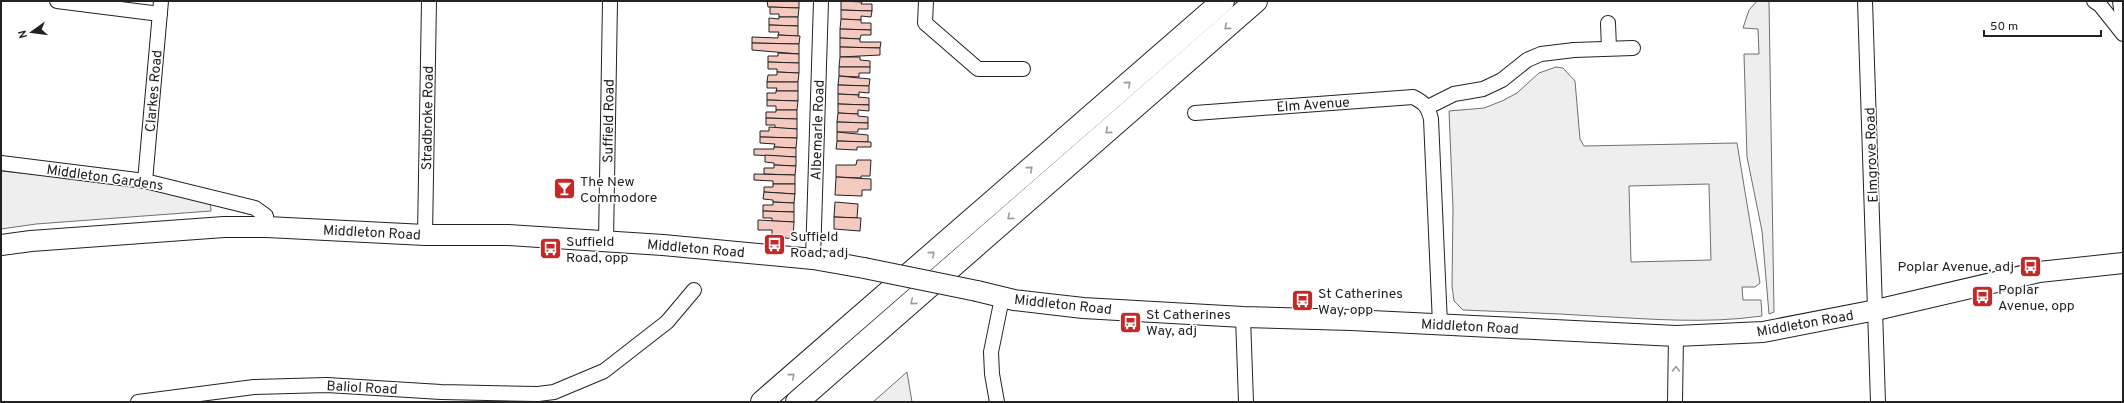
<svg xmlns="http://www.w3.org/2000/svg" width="2124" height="403" viewBox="0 0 2124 403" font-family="Overpass,sans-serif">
<rect width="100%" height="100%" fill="#fff"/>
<g fill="#eee" stroke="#6f6f6f" fill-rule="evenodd">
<polygon points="1757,1 1769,1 1774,312 1769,314 1762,231 1747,157 1744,54 1759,54 1758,29 1743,28 1749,10"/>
<path d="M 1556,67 L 1563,68 L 1575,81 L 1580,139 L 1584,146 L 1737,143 L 1760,283 L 1755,287 L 1742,287 L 1743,300 L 1761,300 L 1762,316 C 1706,324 1650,319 1594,316 C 1550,313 1507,312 1463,310 L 1454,301 L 1452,286 L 1453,208 L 1449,111 L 1484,108 L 1502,101 L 1517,93 L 1539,73 ZM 1709,184 L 1711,260 L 1631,262 L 1629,186 Z"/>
<polygon points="1,171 131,184 210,200 211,211 36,224 1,229"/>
<polygon points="907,372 912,402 873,402"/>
</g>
<g fill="#f3c9c0" stroke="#222">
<polygon points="767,1 799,1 799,8 768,7"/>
<polygon points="841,1 862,2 861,4 872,4 872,11 841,10"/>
<polygon points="770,7 799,8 798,17 779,17 779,14 770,14"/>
<polygon points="841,10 872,11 871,17 861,16 861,20 841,19"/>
<polygon points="779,17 798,17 798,26 769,25 769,18 779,19"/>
<polygon points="841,19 861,20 861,23 871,23 871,30 840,29"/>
<polygon points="769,25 798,26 798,36 778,35 779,32 769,32"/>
<polygon points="840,29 871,30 871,35 861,35 860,39 840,38"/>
<polygon points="778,35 800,36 799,44 752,43 752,37 778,38"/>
<polygon points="840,38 860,39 860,42 881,42 880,48 840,47"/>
<polygon points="752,43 799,44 799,54 752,50"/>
<polygon points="840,47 880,48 880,55 840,57"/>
<polygon points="778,53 799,54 799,63 768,62 768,56 778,56"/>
<polygon points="840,57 860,57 860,60 870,61 870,67 839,67"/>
<polygon points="768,62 799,63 799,73 777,72 777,69 768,69"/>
<polygon points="839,67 870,67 870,73 859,73 859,77 839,76"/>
<polygon points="777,72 799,73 798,82 767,82 768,75 777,75"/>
<polygon points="839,76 870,79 869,86 838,85"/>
<polygon points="767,82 798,82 798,91 776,91 777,88 767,88"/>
<polygon points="838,85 869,86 869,93 859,92 859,95 838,94"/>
<polygon points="776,91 798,91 798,101 767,100 767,93 776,93"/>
<polygon points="838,94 859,95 858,97 869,98 869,105 838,104"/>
<polygon points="767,100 798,101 797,110 776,110 776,106 767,106"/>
<polygon points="838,104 869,105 869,111 858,110 858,114 838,113"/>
<polygon points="776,110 797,110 797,119 766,118 766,112 776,112"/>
<polygon points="838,113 858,114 858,116 868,117 868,123 837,122"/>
<polygon points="766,118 797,119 797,129 775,128 775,125 766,125"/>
<polygon points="837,122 868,123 868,129 858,129 858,132 837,132"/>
<polygon points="769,127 797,129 797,138 760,137 760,131 769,131"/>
<polygon points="837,132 868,135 868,142 837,141"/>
<polygon points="760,137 797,138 796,148 774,147 775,144 760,143"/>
<polygon points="837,141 871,142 871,147 857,147 857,150 836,149"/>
<polygon points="774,147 796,148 796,157 754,155 754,149 774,149"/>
<polygon points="765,155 796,157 796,166 774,165 774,163 765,162"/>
<polygon points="857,160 871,160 870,176 861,176 861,178 836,177 836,165 856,165"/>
<polygon points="774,165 796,166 795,175 764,174 764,168 774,168"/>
<polygon points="754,174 795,175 795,184 773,184 773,181 754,180"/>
<polygon points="836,177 871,179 871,190 862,190 862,196 835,195"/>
<polygon points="773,184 795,184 795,194 764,192 764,187 773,187"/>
<polygon points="764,192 795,194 794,203 773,202 773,200 763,199"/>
<polygon points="773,202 794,203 794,212 763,211 763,205 773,205"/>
<polygon points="835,202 858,204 857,218 834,217"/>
<polygon points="763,211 794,212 794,222 772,221 772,218 763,218"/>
<polygon points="834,217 861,218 860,231 834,229"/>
<polygon points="758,220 794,222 793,239 772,236 772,230 758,230"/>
</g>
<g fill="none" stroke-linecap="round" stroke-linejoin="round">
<defs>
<g id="minor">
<polyline points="57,1 160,14"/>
<polyline points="926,1 925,23 978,69 1023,69"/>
<polyline points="1865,1 1878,402"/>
<polyline points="2094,1 2100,5 2123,34"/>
<polyline points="2120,1 2123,25"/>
<polyline points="1608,23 1609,48"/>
<polyline points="1428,107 1454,94 1483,89 1502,80 1527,60 1541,54 1574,50 1633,48"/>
<path d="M 1195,113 L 1413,97 C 1425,103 1428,107 1431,119 L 1440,324"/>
<polyline points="1,163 145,181 255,208 266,216 267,227"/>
<polyline points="145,181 161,1"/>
<polyline points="425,235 429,1"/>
<polyline points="606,241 610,1"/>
<polyline points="813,259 821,1"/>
<polyline points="1243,317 1246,402"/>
<polyline points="138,402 254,387 327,385 441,392 538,394 554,392 604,371 667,322 694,290"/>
<polyline points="997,402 992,374 991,352 1002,298"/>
<polyline points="1675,402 1676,336"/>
</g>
<g id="secondary">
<polyline points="1,245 31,241 224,227 267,227 425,235 508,235 663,245 813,259 864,268"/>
<polyline points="977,291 1014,300 1083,308 1243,317 1351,320 1676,336 1763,332 1876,310 2039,272 2123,263"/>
</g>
<g id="trunk">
<polyline points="762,402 1223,1"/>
<polyline points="797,402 1256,1"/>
</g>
</defs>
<use href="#minor" stroke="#222" stroke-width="16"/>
<use href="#secondary" stroke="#222" stroke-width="22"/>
<use href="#trunk" stroke="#222" stroke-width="24"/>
<use href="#minor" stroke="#fff" stroke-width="14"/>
<use href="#secondary" stroke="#fff" stroke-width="20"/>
<use href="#trunk" stroke="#fff" stroke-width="22"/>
<defs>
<polyline id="secondary-bridge" points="864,268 977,291"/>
</defs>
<use href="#secondary-bridge" stroke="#222" stroke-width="22" stroke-linecap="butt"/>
<use href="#secondary-bridge" stroke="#fff" stroke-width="20"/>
</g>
<defs><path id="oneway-chevron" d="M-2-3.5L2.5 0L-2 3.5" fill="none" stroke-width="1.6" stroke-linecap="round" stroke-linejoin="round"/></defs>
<g stroke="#9c9c9c">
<use href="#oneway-chevron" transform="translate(1227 27) rotate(139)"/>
<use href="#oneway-chevron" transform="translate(1128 84) rotate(-41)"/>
<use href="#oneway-chevron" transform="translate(1108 131) rotate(139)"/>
<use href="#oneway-chevron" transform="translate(1030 169) rotate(-41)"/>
<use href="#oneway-chevron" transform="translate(1010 217) rotate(139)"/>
<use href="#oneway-chevron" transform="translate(932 254) rotate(-41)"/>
<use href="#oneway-chevron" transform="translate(913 302) rotate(139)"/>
<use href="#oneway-chevron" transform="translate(1676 369) rotate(-88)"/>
<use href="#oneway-chevron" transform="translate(792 376) rotate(-41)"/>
</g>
<defs>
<symbol id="bar-square" viewBox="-11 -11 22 22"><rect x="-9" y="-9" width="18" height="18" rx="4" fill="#c62828" stroke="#fff"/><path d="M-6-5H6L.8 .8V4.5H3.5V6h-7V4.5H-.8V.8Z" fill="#fff"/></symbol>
<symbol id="bus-square" viewBox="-11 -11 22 22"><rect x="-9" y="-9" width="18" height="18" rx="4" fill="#c62828" stroke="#fff"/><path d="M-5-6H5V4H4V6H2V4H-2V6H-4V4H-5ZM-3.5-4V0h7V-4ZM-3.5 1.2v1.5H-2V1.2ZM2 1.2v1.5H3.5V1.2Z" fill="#fff"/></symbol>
</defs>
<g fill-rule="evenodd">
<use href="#bar-square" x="552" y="176" width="25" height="25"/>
<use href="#bus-square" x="762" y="232" width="25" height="25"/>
<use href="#bus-square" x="538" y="236" width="25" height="25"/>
<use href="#bus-square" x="2018" y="254" width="25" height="25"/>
<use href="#bus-square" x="1970" y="284" width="25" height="25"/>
<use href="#bus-square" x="1290" y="288" width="25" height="25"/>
<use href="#bus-square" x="1118" y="310" width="25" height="25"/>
</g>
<g text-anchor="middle" stroke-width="3" stroke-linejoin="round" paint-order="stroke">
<g font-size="14" fill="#222" stroke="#fff">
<text transform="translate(153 91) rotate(-85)" y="5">Clarkes Road</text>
<text transform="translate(1313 104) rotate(-4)" y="5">Elm Avenue</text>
<text transform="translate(427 118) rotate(-89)" y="5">Stradbroke Road</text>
<text transform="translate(608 121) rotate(-89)" y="5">Suffield Road</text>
<text transform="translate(817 130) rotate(-88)" y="5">Albemarle Road</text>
<text transform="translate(1871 155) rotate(-92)" y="5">Elmgrove Road</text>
<text transform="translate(105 177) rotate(8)" y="5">Middleton Gardens</text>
<text transform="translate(372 232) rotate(3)" y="5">Middleton Road</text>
<text transform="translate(696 248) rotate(5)" y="5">Middleton Road</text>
<text transform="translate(1063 304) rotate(6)" y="5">Middleton Road</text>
<text transform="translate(1805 323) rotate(-10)" y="5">Middleton Road</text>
<text transform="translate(1470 326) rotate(3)" y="5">Middleton Road</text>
<text transform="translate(362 387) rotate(3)" y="5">Baliol Road</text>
</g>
<g font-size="14" fill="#222" stroke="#fff" text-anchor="start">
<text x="580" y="186">The New<tspan x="580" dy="16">Commodore</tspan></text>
<text x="790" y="241">Suffield<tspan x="790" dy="16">Road, adj</tspan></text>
<text x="566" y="246">Suffield<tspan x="566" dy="16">Road, opp</tspan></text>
<text x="2014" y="271" text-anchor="end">Poplar Avenue, adj</text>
<text x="1998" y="294">Poplar<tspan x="1998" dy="16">Avenue, opp</tspan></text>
<text x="1318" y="298">St Catherines<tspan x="1318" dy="16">Way, opp</tspan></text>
<text x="1146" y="319">St Catherines<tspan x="1146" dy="16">Way, adj</tspan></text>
</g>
</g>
<rect width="2124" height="403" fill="none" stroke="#222222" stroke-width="4"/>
<g transform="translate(32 32) rotate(256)" stroke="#ffffff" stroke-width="3" paint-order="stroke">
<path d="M0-3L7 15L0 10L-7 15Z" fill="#222222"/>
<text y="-6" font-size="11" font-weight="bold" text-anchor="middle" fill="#222222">N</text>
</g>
<path d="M1984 30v6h117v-6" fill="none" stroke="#222222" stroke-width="2"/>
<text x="1990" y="30" font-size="12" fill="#222222" stroke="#ffffff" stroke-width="3" paint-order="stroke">50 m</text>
</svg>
